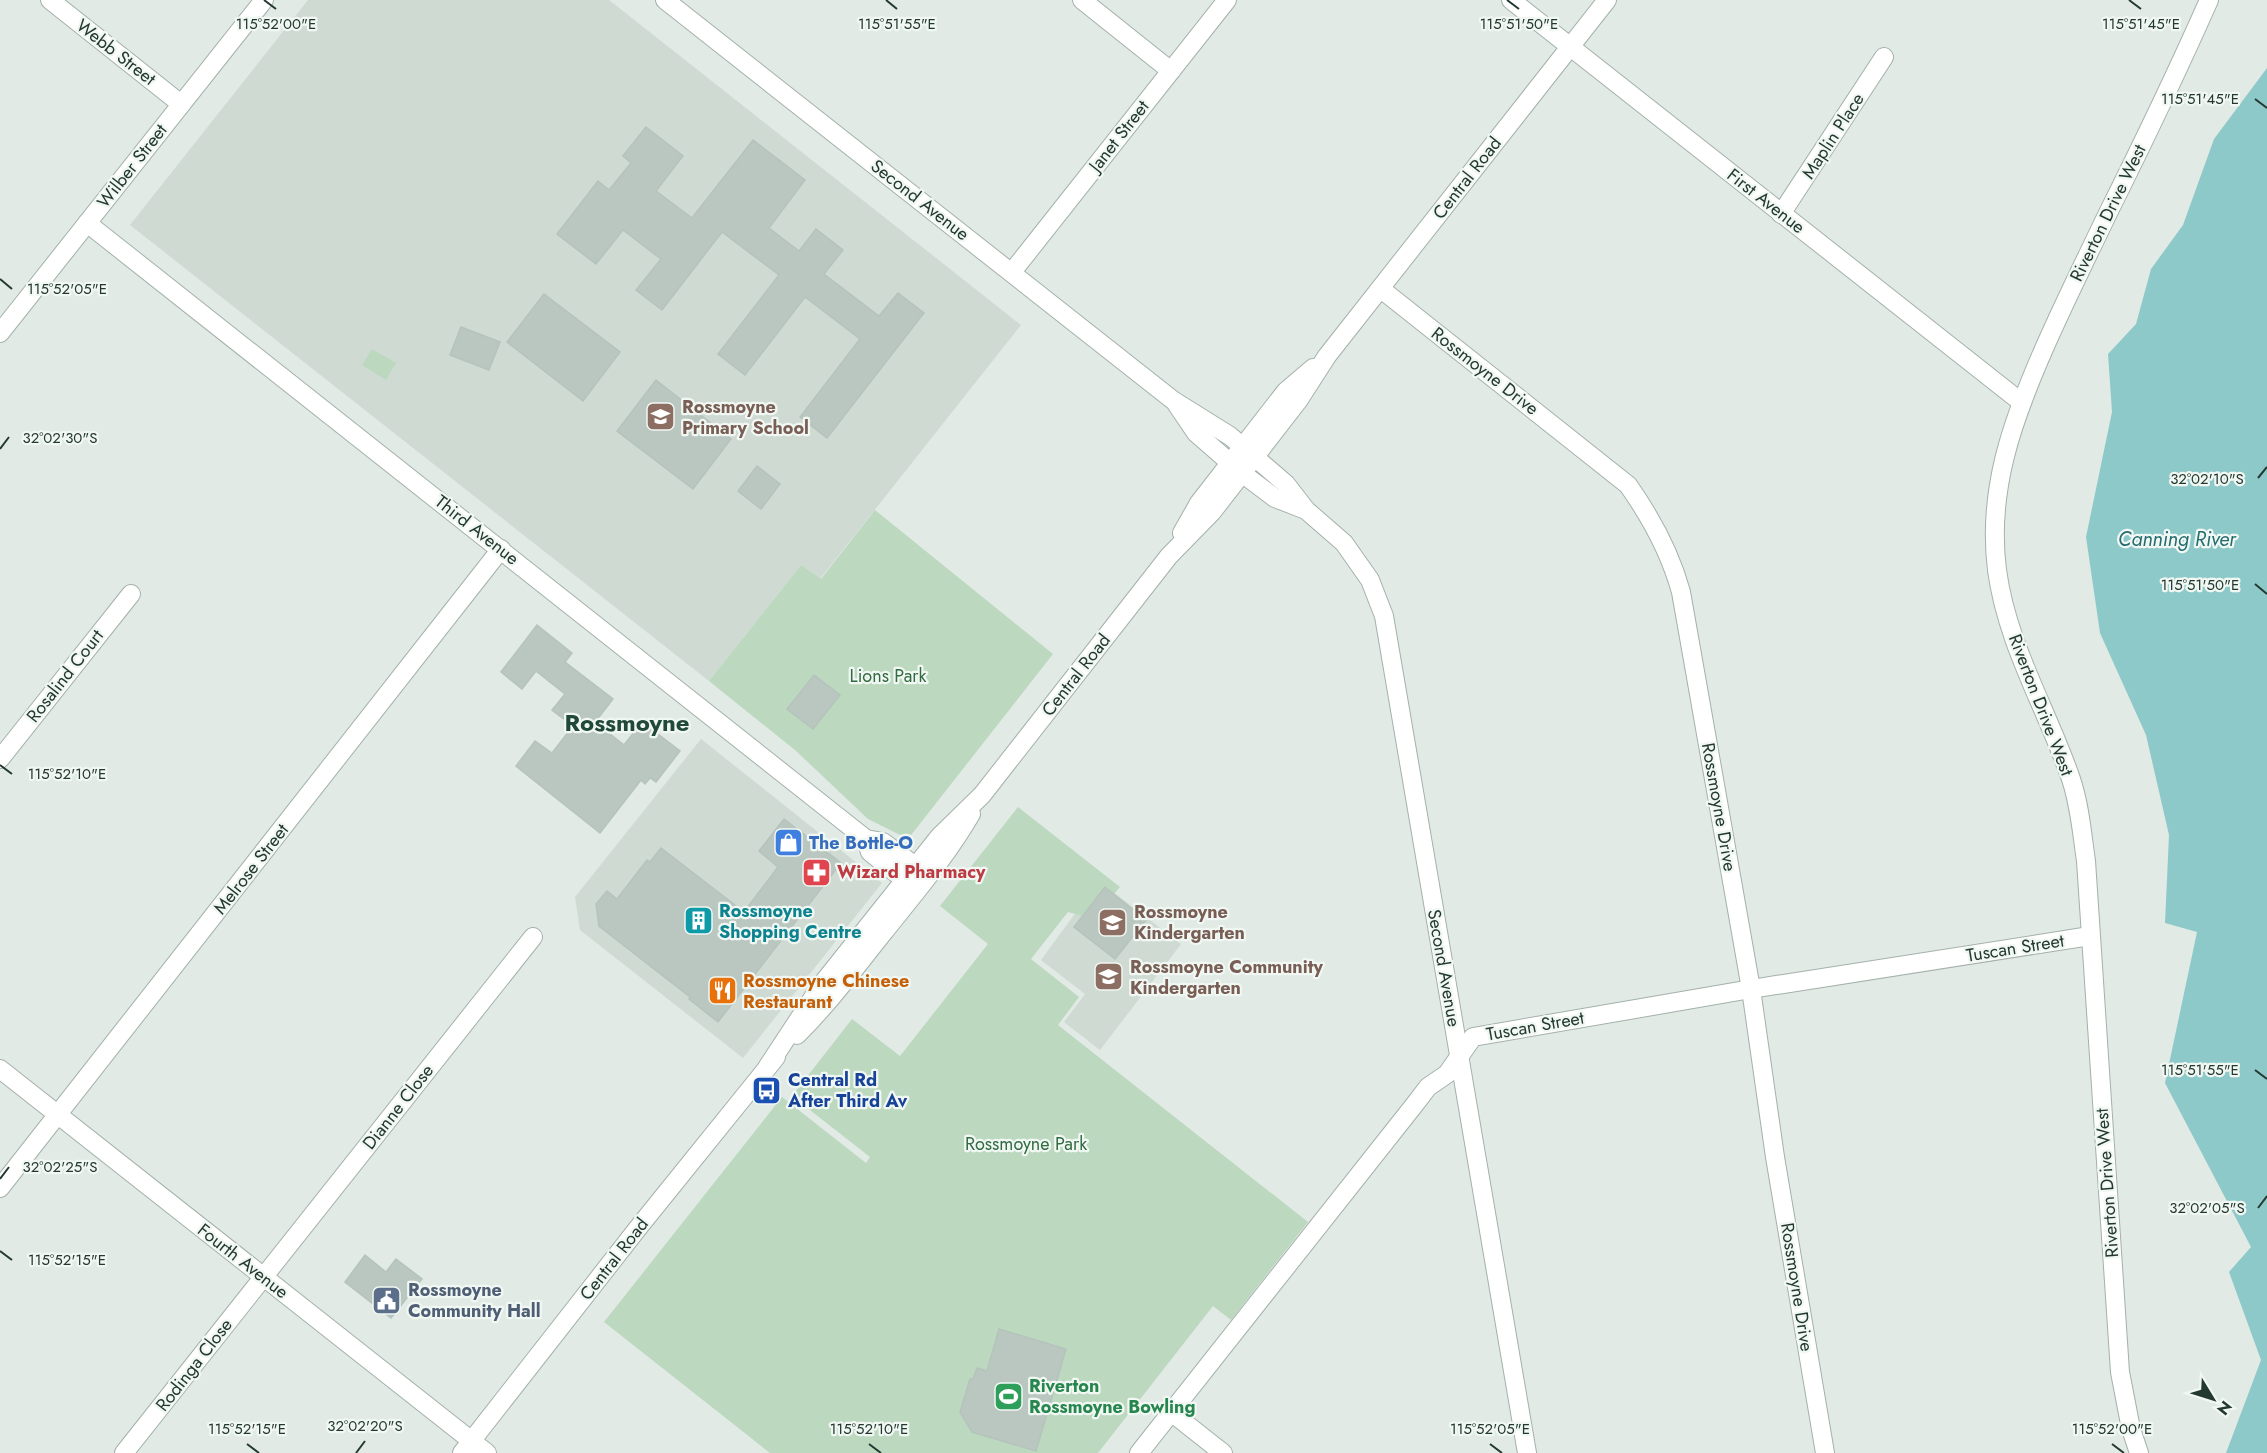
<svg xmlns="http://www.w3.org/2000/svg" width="2267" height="1453" viewBox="0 0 2267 1453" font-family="Jost,sans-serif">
<rect width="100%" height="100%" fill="#e1eae5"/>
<g fill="#cfdad3">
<polygon points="308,0 609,0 1021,325 820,579 801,565 709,681 130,225"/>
<polygon points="701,739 882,883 743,1058 580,930 575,897"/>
<polygon points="1099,881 1181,944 1100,1050 1064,1022 1085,994 1041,960"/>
</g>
<g fill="#bcd9c0">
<polygon points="372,349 396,363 386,380 362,365"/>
<polygon points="875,510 1053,654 908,839 868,819 795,750 709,681 801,565 821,579"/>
<polygon points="1018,807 1120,887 1114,894 1105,887 1082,916 1068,912 1031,959 1079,997 1058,1025 1308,1222 1231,1320 1213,1306 1098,1453 770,1453 604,1322 782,1097 866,1163 870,1157 792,1096 852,1019 900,1056 988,944 940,906"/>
</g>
<polygon fill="#8ec9ca" points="2267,68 2267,1453 2226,1453 2261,1360 2229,1272 2251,1247 2165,1083 2197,932 2165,923 2169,835 2146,735 2100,633 2086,537 2112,412 2108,354 2136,324 2151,269 2183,225 2214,139"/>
<g fill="#bac7c0" stroke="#b4c3bb" stroke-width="1.5">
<polygon points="646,127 683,156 656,191 692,218 753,140 805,180 769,228 799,251 816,229 843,250 824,274 879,316 898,293 924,313 827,438 800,417 860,339 805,297 745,375 718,354 779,275 722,232 662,310 636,290 661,259 623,230 596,264 557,234 598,181 609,190 631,163 623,156"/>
<polygon points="544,294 620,352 583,401 507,342"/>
<polygon points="461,327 500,342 489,370 450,355"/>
<polygon points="656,380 731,439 693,489 617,431"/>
<polygon points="757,466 780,484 761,509 738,491"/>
<polygon points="537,625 572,653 565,662 613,699 596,721 600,726 624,745 642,722 680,751 656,782 650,778 645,784 641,780 600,833 516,766 535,741 552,753 573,726 552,710 565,694 536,671 522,689 501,672"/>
<polygon points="814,675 840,695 813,729 787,709"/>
<polygon points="784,819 841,863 718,1022 689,999 690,997 599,926 596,904 607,891 617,899 647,860 650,862 661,848 744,912 778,867 759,851"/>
<polygon points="1105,887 1146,920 1115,959 1074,927"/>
<polygon points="365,1255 386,1272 396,1259 422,1279 391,1318 345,1282"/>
<polygon points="999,1329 1066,1349 1036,1451 972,1432 960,1412 970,1379 973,1379 977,1368 987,1371"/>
</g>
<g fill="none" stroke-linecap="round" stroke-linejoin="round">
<defs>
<g id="minor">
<polyline points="665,0 1174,401 1230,436 1286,484 1306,510 1344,543 1370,580 1384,616 1527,1453"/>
<polyline points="1082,0 1171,71"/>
<polyline points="1511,0 2021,402"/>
<polyline points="1781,214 1884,57"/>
<polyline points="87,223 866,839 883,842 927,875"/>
<polyline points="1012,272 1227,0"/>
<path d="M 1381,289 L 1628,485 C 1652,519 1670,552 1681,592 L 1751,989 L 1775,1157 L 1825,1453"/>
<polyline points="0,333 264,0"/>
<polyline points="1177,405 1196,433 1243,474 1275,498 1306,510"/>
<polyline points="0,759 131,594"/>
<polyline points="866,839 870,852 917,890"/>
<polyline points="0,1069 487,1453"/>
<polyline points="0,1188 501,549"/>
<polyline points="1171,1412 1223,1453"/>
<polyline points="124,1453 533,937"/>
<polyline points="1139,1453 1415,1104 1428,1087 1447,1074 1473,1037 1751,989 2090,936"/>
</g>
<g id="tertiary">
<polyline points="50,0 181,104"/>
<polyline points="1182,533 1199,503 1286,391 1313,368"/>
<path d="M 797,1035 C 829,1003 855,968 883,933 C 914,894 946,857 971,814"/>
<polyline points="768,1066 822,984 939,837 982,795 1169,556 1212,512 1298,401 1327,356 1607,0"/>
<polyline points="462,1453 638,1228 776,1057"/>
<path d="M 2139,1453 L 2131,1429 L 2120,1372 L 2086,861 C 2082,834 2080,806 2071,779 C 2047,709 2007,645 1997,570 C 1987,491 2012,422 2043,351 C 2063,305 2086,259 2108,213 C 2143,143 2177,72 2209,0"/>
</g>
</defs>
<use href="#minor" stroke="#a4b1ab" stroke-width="20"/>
<use href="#tertiary" stroke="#a4b1ab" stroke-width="20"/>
<use href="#minor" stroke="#fff" stroke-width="18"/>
<use href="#tertiary" stroke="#fff" stroke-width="18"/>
</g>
<path fill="none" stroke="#233930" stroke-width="2" d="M 264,0 L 276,9M 886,0 L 897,9M 1507,0 L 1519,9M 2129,0 L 2141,9M 2255,99 L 2267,108M 0,279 L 12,289M 0,449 L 9,437M 2258,478 L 2267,467M 2255,584 L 2267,594M 0,765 L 12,774M 2255,1070 L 2267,1079M 0,1179 L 9,1167M 2258,1208 L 2267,1196M 0,1251 L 12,1260M 247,1444 L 259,1453M 869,1444 L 881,1453M 1490,1444 L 1502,1453M 2112,1444 L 2124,1453M 356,1453 L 365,1441"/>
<defs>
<symbol id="school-square" viewBox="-11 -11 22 22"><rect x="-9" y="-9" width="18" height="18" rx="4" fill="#8d6e63" stroke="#f1f7f3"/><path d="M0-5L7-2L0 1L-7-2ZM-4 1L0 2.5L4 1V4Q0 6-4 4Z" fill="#fff"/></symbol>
<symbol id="shop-square" viewBox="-11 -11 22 22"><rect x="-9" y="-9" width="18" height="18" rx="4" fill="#3f7fe0" stroke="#f1f7f3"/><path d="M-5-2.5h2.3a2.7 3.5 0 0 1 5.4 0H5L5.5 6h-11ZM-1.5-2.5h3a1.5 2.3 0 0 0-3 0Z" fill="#fff"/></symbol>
<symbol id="pharmacy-square" viewBox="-11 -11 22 22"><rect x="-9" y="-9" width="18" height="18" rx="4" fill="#e0444e" stroke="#f1f7f3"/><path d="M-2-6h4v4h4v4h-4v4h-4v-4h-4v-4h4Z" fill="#fff"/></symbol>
<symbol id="building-square" viewBox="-11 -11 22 22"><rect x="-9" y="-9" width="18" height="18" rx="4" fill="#0f9aa8" stroke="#f1f7f3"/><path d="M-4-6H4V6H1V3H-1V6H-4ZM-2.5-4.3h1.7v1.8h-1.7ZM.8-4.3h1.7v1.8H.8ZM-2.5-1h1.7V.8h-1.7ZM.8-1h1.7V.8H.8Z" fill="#fff"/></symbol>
<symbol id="restaurant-square" viewBox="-11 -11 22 22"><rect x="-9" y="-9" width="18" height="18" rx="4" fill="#e8710a" stroke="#f1f7f3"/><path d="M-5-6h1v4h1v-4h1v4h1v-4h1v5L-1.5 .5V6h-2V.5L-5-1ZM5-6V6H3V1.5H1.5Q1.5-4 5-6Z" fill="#fff"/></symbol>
<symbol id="bus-square" viewBox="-11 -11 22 22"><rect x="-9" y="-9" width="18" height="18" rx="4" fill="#1a4fb4" stroke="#f1f7f3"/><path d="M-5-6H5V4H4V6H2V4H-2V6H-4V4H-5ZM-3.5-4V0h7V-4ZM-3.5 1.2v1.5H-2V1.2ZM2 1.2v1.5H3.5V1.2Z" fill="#fff"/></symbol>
<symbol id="civic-square" viewBox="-11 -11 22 22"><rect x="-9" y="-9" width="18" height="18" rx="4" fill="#5c6f8a" stroke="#f1f7f3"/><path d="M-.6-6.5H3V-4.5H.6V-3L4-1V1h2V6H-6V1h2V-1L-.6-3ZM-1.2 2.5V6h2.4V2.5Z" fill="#fff"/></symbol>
<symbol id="stadium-square" viewBox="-11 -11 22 22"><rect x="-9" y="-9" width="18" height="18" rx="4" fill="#2e9e5b" stroke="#f1f7f3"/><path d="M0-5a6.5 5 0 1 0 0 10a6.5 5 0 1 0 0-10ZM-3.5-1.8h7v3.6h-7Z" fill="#fff"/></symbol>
</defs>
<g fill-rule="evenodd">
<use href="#school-square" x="644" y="400" width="33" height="33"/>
<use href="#shop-square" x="772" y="826" width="33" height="33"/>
<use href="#pharmacy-square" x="800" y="856" width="33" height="33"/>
<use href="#building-square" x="682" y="904" width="33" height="33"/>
<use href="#school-square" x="1096" y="906" width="33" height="33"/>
<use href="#school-square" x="1092" y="960" width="33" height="33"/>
<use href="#restaurant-square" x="706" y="974" width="33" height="33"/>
<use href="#bus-square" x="750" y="1074" width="33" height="33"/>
<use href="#civic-square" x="370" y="1284" width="33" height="33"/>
<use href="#stadium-square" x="992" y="1380" width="33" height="33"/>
</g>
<g text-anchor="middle" stroke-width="4.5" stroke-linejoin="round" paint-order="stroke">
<g font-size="18" fill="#233930" stroke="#f1f7f3">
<text transform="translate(116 52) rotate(38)" y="6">Webb Street</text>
<text transform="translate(1119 136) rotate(-52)" y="6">Janet Street</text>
<text transform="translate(1833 136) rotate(-57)" y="6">Maplin Place</text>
<text transform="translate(132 166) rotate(-52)" y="6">Wilber Street</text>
<text transform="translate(1467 178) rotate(-52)" y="6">Central Road</text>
<text transform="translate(920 200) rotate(38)" y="6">Second Avenue</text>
<text transform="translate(1766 201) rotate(38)" y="6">First Avenue</text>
<text transform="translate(2108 213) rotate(-64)" y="6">Riverton Drive West</text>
<text transform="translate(1485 371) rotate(38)" y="6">Rossmoyne Drive</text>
<text transform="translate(477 530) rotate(38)" y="6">Third Avenue</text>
<text transform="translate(1076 675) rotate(-52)" y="6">Central Road</text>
<text transform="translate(65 676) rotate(-52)" y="6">Rosalind Court</text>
<text transform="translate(2041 705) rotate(69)" y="6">Riverton Drive West</text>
<text transform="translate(1719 807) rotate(80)" y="6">Rossmoyne Drive</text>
<text transform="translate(251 869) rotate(-52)" y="6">Melrose Street</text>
<text transform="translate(2015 948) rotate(-9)" y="6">Tuscan Street</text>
<text transform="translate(1444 968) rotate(80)" y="6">Second Avenue</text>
<text transform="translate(1535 1026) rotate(-10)" y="6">Tuscan Street</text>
<text transform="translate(398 1107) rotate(-52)" y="6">Dianne Close</text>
<text transform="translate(2107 1183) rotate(-94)" y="6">Riverton Drive West</text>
<text transform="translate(614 1259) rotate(-52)" y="6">Central Road</text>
<text transform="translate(243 1261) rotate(38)" y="6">Fourth Avenue</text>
<text transform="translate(1797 1287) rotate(81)" y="6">Rossmoyne Drive</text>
<text transform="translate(194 1365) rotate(-52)" y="6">Rodinga Close</text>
</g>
<g font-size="18" font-weight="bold" fill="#785e54" stroke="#f1f7f3" text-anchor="start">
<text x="682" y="413">Rossmoyne<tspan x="682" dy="21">Primary School</tspan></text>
<text x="1134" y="918">Rossmoyne<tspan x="1134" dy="21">Kindergarten</tspan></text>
<text x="1130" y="973">Rossmoyne Community<tspan x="1130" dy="21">Kindergarten</tspan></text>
</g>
<g font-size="18" fill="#316b40" stroke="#f1f7f3">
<text x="888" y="682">Lions Park</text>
<text x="1026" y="1150">Rossmoyne Park</text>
</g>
<g font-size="18" font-weight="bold" fill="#366cbe" stroke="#f1f7f3" text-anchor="start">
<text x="809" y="849">The Bottle-O</text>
</g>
<g font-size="18" font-weight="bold" fill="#be3a42" stroke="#f1f7f3" text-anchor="start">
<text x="837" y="878">Wizard Pharmacy</text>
</g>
<g font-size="18" font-weight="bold" fill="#0d838f" stroke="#f1f7f3" text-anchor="start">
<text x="719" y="917">Rossmoyne<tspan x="719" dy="21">Shopping Centre</tspan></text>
</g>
<g font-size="18" font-weight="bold" fill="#c56008" stroke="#f1f7f3" text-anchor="start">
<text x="743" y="987">Rossmoyne Chinese<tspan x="743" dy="21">Restaurant</tspan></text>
</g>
<g font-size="18" font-weight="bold" fill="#164399" stroke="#f1f7f3" text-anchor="start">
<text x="788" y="1086">Central Rd<tspan x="788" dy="21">After Third Av</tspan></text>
</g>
<g font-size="18" font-weight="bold" fill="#4e5e75" stroke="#f1f7f3" text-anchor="start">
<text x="408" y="1296">Rossmoyne<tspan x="408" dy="21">Community Hall</tspan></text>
</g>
<g font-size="18" font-weight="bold" fill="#27864d" stroke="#f1f7f3" text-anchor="start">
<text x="1029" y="1392">Riverton<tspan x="1029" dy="21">Rossmoyne Bowling</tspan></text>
</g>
<g font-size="20" font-style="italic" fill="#236c6f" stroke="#f1f7f3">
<text x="2177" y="546">Canning River</text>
</g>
<g font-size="24" font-weight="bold" fill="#21493a" stroke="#f1f7f3">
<text x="627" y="731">Rossmoyne</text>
</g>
</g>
<g font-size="15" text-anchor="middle" fill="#233930" stroke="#f1f7f3" stroke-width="4.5" stroke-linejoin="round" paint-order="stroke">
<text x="276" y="29">115°52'00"E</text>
<text x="897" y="29">115°51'55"E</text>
<text x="1519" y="29">115°51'50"E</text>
<text x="2141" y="29">115°51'45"E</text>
<text x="2200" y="104">115°51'45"E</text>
<text x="67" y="294">115°52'05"E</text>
<text x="60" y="443">32°02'30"S</text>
<text x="2207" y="484">32°02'10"S</text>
<text x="2200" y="590">115°51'50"E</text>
<text x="67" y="779">115°52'10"E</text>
<text x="2200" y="1075">115°51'55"E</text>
<text x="60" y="1172">32°02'25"S</text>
<text x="2207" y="1213">32°02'05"S</text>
<text x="67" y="1265">115°52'15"E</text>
<text x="365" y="1431">32°02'20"S</text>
<text x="247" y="1434">115°52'15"E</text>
<text x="869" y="1434">115°52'10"E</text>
<text x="1490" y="1434">115°52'05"E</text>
<text x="2112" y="1434">115°52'00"E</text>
</g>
<g transform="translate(2213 1399) rotate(128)" stroke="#f1f7f3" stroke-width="4.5" paint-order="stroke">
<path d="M0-4.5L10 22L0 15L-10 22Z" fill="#233930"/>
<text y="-9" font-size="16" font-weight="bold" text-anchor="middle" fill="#233930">N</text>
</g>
</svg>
